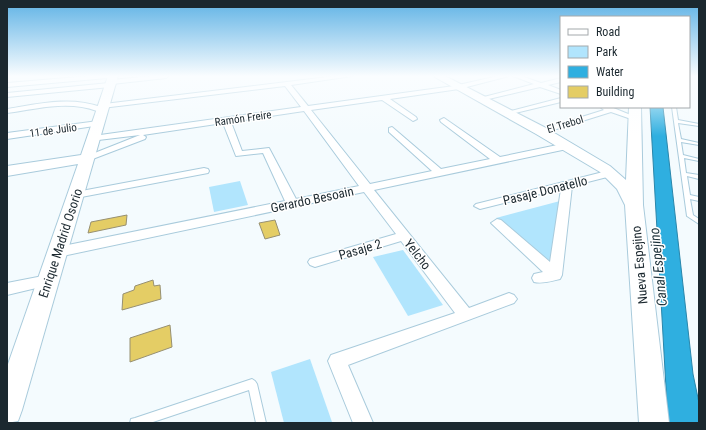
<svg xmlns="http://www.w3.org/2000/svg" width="706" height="430" viewBox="0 0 706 430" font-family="'Roboto Condensed',sans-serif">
<rect width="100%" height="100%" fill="#f4fbfe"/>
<g fill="#b1e5fd">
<polygon points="240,181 248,205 214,212 209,187"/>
<polygon points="560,201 551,260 543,259 496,218"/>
<polygon points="403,250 443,305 408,316 373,257"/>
<polygon points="310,359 332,422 284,423 271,372"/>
</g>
<polygon fill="#2fafe0" stroke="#2986ab" points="650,107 663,107 693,374 699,403 699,423 668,423"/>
<g fill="#e4cd65" stroke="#979072">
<polygon points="127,215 126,225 88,233 91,222"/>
<polygon points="275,220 280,235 265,239 259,223"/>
<polygon points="153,280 154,286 160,285 161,299 122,310 123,294 134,290 135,286"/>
<polygon points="170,325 172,347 130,362 130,338"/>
</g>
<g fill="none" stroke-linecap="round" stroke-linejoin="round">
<defs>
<g id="lane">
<polygon points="672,107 676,107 678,120 699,124 699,126 678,123 681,139 699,143 699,145 681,142 683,155 699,159 699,161 684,158 686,173 699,175 699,179 687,176 690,195 699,197 699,201 690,199 693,215 699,219 699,224 687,216"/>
<polygon points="252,379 255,381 257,384 266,423 256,423 249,390 150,423 130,423 131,419 135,418"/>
</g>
<g id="street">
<polygon points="90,76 110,76 107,78 7,87 7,83"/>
<polygon points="152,76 169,76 166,78 112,84 112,86 110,87 7,97 7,93 109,83 109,81 111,80"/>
<path d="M 336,76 L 352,76 L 291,85 L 308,106 L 454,86 L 498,76 L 509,76 L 459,89 L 390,99 L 416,117 L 417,119 L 413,121 L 382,100 L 311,110 L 370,184 L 432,171 L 389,132 L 389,128 L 392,127 L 441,169 L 490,159 L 441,122 L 440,120 L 444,118 L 500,157 L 567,143 L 572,146 L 567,149 L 374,190 L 469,308 L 509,293 L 514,295 L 517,299 L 514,303 L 348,365 L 373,423 L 353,423 L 328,361 L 331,355 L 455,313 L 401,241 L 315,267 L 310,265 L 308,262 L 310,259 L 396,234 L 364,192 L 58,257 L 53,255 L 51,252 L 53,249 L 58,247 L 285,201 L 263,153 L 236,156 L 223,123 L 143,135 L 146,137 L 145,139 L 90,160 L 87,161 L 82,158 L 140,135 L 90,141 L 90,137 L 93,136 L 301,107 L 285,86 L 102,108 L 105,113 L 101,115 L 98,115 L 97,111 C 68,100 37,109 7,113 L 7,109 C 38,104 70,96 101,107 L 101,104 L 104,104 ZM 304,111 L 359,186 L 296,199 L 269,148 L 242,151 L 231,122 Z"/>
<polygon points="513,76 521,76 541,83 561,78 561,82 548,85 561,90 561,94 540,87 480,101 476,99 534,84"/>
<polygon points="561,98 561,102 507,115 503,113"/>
<polygon points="600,107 611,107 638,118 634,120 611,112 544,133 538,133 537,131 604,110"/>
<polygon points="98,121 102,123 101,125 7,139 7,133"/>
<polygon points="204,168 208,169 209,171 208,173 76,198 70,195 76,192"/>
<path d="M 611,170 L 616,173 L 615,175 L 572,186 L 562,275 L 560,279 C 552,281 542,284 534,282 L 532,278 L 534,274 L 543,272 L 491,223 L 497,219 L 501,220 L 550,262 L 561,189 L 480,209 L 474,206 L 476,204 Z"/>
<polygon points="48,275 53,276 55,280 53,284 7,295 7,283"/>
</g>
<g id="secondary">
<polygon points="108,76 118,76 22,410 18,421 7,423 7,367 78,164 7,176 7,166 81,155"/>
<polygon points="433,76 445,76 546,128 610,166 626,180 629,107 641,107 643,205 669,423 639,423 625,205 617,189 600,172 536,134"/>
</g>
</defs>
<use href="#lane" stroke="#a9cbdc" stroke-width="2"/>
<use href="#street" stroke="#a9cbdc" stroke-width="2"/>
<use href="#secondary" stroke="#a9cbdc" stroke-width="2"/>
<use href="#lane" fill="#fff" fill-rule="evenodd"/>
<use href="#street" fill="#fff" fill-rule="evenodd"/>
<use href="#secondary" fill="#fff" fill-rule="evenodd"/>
</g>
<linearGradient id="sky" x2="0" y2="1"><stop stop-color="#5eb2e5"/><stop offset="0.56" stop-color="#fafdff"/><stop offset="1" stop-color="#fafdff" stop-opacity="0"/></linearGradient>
<rect width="706" height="136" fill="url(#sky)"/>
<g text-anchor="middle" stroke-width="3" stroke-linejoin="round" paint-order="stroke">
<g font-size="11" fill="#1b282f" stroke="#fff">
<text transform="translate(243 118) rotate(-8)" y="4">Ramón Freire</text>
<text transform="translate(565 124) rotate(-17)" y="4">El Trebol</text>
<text transform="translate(53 130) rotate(-8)" y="4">11 de Julio</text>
</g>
<g font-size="13" fill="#1b282f" stroke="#fff">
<text transform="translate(545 190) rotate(-14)" y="5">Pasaje Donatello</text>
<text transform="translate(312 199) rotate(-12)" y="5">Gerardo Besoain</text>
<text transform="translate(60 243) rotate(-72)" y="5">Enrique Madrid Osorio</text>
<text transform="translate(360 249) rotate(-16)" y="5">Pasaje 2</text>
<text transform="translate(418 254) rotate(52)" y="5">Yelcho</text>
<text transform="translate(639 265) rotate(-95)" y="5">Nueva Espejino</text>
</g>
<g font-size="14" font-style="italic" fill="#1c313a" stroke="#fff">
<text transform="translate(658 267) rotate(-96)" y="5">Canal Espejino</text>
</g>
</g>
<rect width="706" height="430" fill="none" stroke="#1b282f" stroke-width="16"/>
<rect x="560" y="16" width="130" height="92" fill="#ffffff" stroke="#a4a9ac"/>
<rect x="568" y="29" width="20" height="6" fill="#ffffff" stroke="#a4a9ac"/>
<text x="596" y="36" font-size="12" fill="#1b282f">Road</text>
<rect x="568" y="46" width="20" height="12" fill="#b1e5fd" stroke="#a4a9ac"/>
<text x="596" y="56" font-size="12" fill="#1b282f">Park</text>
<rect x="568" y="66" width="20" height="12" fill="#2fafe0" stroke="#a4a9ac"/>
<text x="596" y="76" font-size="12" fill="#1b282f">Water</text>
<rect x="568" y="86" width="20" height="12" fill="#e4cd65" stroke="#a4a9ac"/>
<text x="596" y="96" font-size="12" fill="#1b282f">Building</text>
</svg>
